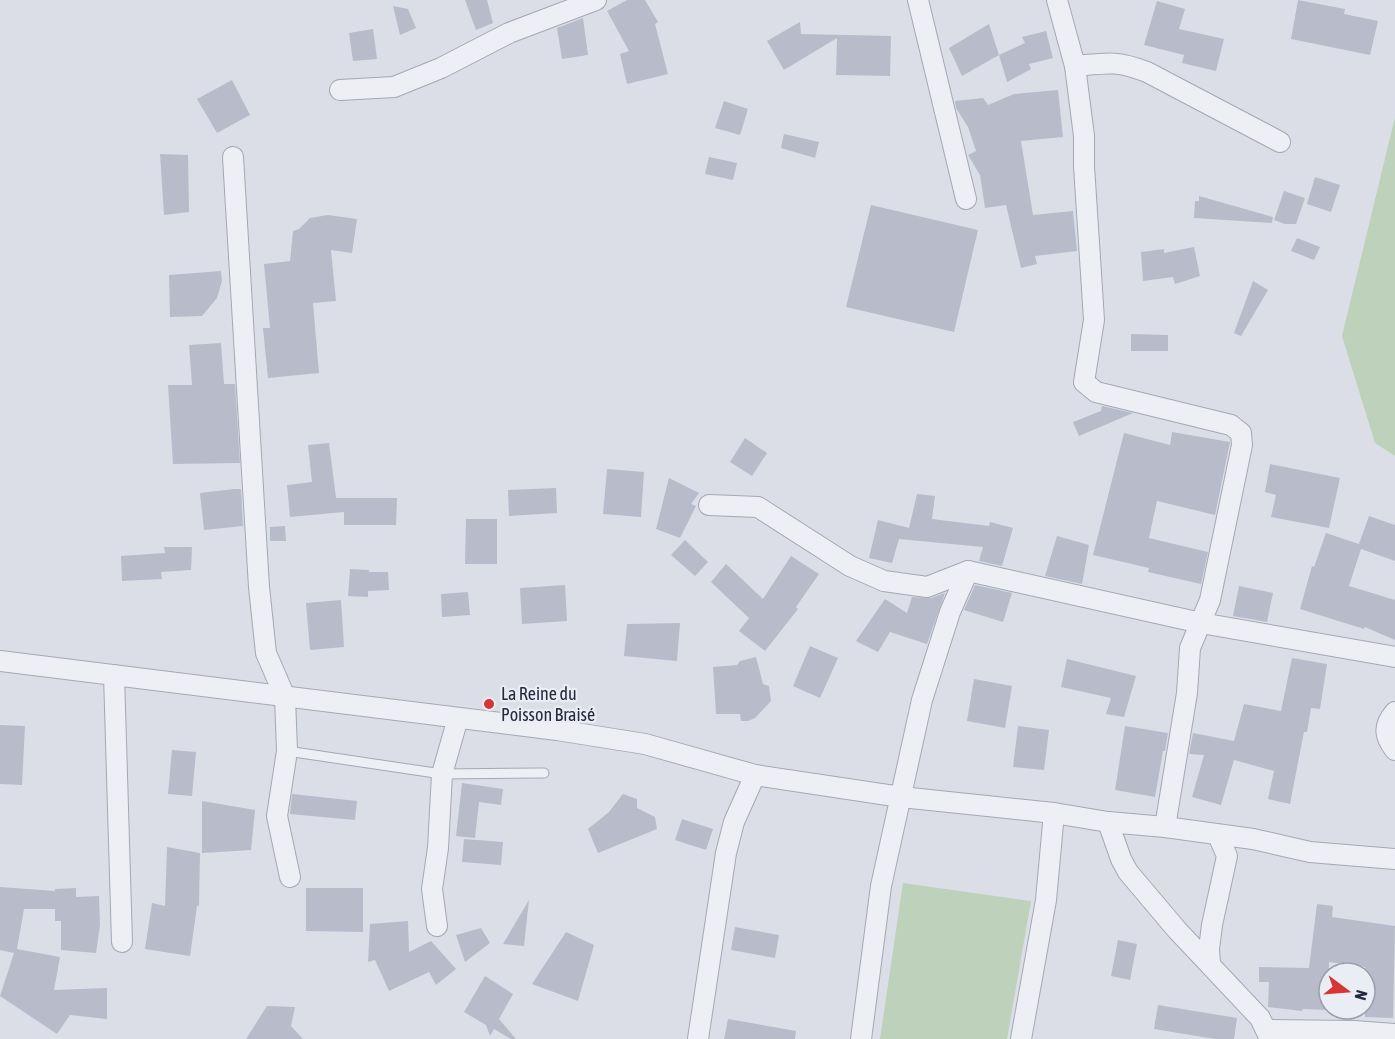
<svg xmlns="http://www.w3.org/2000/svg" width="1395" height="1039" viewBox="0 0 1395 1039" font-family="'Asap Condensed',sans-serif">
<rect width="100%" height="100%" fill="#dbdee7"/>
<g fill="#bdd1bb">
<polygon points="1395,117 1395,456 1375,443 1342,336"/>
<polygon points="903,883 1031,901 1007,1039 880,1039"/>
</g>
<g fill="#b8bcca">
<polygon points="465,0 487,0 493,23 476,30"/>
<polygon points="627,0 645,0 658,22 655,24 668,74 627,84 620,54 629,51 607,11"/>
<polygon points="1298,0 1345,9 1344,14 1378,21 1370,55 1291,39"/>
<polygon points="1157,1 1185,9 1179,29 1224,39 1216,71 1182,63 1184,55 1144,45"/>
<polygon points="393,6 408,9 416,28 400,35"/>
<polygon points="583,18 588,55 562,59 557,28"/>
<polygon points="800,22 801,34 891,36 890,76 836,75 837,38 784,70 767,41"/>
<polygon points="989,24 999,55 962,76 949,48"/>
<polygon points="373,29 377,59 353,61 349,33"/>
<polygon points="1046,31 1053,58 1029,64 1031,69 1007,82 999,55 1025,43 1022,37"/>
<polygon points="232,80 250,115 217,133 197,99"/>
<polygon points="1058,90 1063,137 1021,141 1033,215 1073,211 1077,251 1035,256 1037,264 1021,268 1006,205 985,208 980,175 968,155 976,151 968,127 956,108 955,101 983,98 988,105 1014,94"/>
<polygon points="724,101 748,109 740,135 715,128"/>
<polygon points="784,134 819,142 815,158 781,148"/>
<polygon points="160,154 188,155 189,212 164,215"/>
<polygon points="709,157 737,163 733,180 705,174"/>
<polygon points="1315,177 1340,185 1331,212 1307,204"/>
<polygon points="1284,191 1305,198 1296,224 1285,224 1274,220"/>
<polygon points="1199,196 1273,217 1272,223 1194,218 1195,201 1199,201"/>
<polygon points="871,205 978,230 954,332 846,307"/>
<polygon points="328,215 357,219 352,253 331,250 336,301 313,303 319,373 268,378 263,328 270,328 264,264 290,261 293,231 299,229 310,218"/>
<polygon points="1297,238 1320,247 1314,260 1291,251"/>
<polygon points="1194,247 1200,276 1175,284 1173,277 1143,281 1141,252 1164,249 1164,253"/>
<polygon points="221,271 222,281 217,298 202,316 170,317 169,275"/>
<polygon points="1253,281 1268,290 1241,336 1234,333"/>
<polygon points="1131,334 1168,335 1168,351 1131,351"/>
<polygon points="221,343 224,384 235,384 240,463 173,464 168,385 192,385 189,345"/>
<polygon points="1102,406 1133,413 1079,436 1073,422 1101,411"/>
<polygon points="1172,432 1230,442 1215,515 1157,501 1149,538 1208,552 1201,584 1148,572 1149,568 1093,555 1124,433 1170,445"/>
<polygon points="745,438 767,453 752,476 730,462"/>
<polygon points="329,443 336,498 397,498 396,525 344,525 344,512 290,517 287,485 312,482 308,445"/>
<polygon points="1270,464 1340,478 1329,528 1271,517 1276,495 1265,492"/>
<polygon points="607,469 644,472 641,517 603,514"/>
<polygon points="669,478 699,493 691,504 696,506 680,538 656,529"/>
<polygon points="556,488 557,513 509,516 508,490"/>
<polygon points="234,489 241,489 243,526 204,530 200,493"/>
<polygon points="917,494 935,496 932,519 989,526 990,522 1013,528 1002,566 979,561 983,547 899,539 892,563 869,558 878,520 909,528"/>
<polygon points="1369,516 1395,525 1395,561 1361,549 1349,586 1395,600 1395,640 1365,627 1364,629 1300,609 1312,566 1314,567 1326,533 1359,544"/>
<polygon points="466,519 497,519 497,564 465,564"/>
<polygon points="285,526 286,541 270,541 270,527"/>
<polygon points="1057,536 1089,545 1082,584 1045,576"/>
<polygon points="685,540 708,562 695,576 671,555"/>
<polygon points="164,547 192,547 191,570 161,572 162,579 122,581 121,556 165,553"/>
<polygon points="791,556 819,574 796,607 798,609 765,651 739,631 749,618 711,582 726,564 763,599"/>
<polygon points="350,569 369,570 369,572 388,572 389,590 368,591 368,597 348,596"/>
<polygon points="565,585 567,621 522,624 520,588"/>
<polygon points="975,585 1012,593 1003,622 964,610"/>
<polygon points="1239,586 1273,593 1267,622 1233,616"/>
<polygon points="468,592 470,615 442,617 441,594"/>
<polygon points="945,593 927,644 890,632 878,652 856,641 885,599 907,613 912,597 931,598"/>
<polygon points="341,600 344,647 310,650 306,603"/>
<polygon points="680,623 677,661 624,656 627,624"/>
<polygon points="810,646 838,658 820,698 793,686"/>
<polygon points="756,657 763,684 769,686 771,701 755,718 748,721 741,721 740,714 716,714 713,667 737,665 740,661"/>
<polygon points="1292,658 1327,664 1320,709 1311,708 1307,732 1304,732 1290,804 1268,799 1274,771 1234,760 1221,805 1192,797 1204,755 1189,754 1193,733 1234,741 1244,704 1281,711"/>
<polygon points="1067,659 1136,676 1124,717 1106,714 1111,698 1061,687"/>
<polygon points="974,679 1012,686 1005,728 967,721"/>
<polygon points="0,725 25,726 22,785 0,784"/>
<polygon points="1018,726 1049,730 1044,770 1013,767"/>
<polygon points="1125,726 1168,733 1165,751 1163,751 1155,797 1115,790"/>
<polygon points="172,750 196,752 192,796 168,794"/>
<polygon points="462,783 503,789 501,805 479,802 475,838 456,836"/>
<polygon points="292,794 357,801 355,820 290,814"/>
<polygon points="623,794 637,799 637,808 655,817 657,829 598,853 588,829 609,812"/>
<polygon points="202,801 255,810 251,850 202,853"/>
<polygon points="682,819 713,829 706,850 675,840"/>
<polygon points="464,839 503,842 501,865 462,862"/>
<polygon points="167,847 200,853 199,906 197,906 190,956 145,949 152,903 165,906"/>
<polygon points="0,887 55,891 55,889 76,888 76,897 99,896 100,925 96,953 61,950 61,921 55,921 55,909 24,909 17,949 60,957 54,990 107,988 107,1019 70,1015 57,1034 0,996 14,953 0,950"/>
<polygon points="306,888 363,888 363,932 306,931"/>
<polygon points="529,900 524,946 503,944"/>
<polygon points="1317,904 1333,906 1332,917 1395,926 1393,1018 1365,1017 1365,967 1329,962 1329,1010 1303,1009 1302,1011 1268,1007 1269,982 1259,982 1259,967 1309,968"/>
<polygon points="408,921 409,952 431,941 456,969 436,985 429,972 389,991 375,960 368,962 370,924"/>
<polygon points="735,927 779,935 775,958 731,950"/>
<polygon points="481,928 490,943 465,962 456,935"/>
<polygon points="566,932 594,945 578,1001 532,984"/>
<polygon points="1118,940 1137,944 1130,980 1111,976"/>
<polygon points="485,976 513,994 499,1019 516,1039 511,1039 494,1029 490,1036 486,1025 464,1012"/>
<polygon points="1158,1005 1237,1018 1234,1039 1215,1039 1154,1029"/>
<polygon points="267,1006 295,1007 291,1026 303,1039 246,1039"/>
<polygon points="728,1019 796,1031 795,1039 724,1039"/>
</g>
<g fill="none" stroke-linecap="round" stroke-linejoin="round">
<defs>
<polyline id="lane" points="287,751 442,774 544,773"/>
<g id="street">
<polyline points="918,0 966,199"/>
<polyline points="1057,0 1075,66 1084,136 1084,166 1094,320 1084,382 1096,392 1231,425 1241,433 1242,445 1210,600 1190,648 1187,693 1165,827"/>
<path d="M 1075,66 C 1107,63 1116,60 1147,72 L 1280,142"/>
<polyline points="340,90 394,87 441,68 509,33 596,0"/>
<polyline points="233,157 259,587 266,653 285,697 287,751 277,816 290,877"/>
<polyline points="709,505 758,507 850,566 884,581 927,587 968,571 1201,623 1395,657"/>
<polyline points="0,661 557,730 645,744 755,775 901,797 1054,813 1108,822 1165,827 1253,839 1310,852 1395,859"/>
<polyline points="114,675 122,942"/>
<path d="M 1395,712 C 1383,726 1384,736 1395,750"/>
<polyline points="1108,822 1121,859 1128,872 1177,930 1260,1018 1270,1039"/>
<polyline points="437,926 432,889 438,848 442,774 458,718"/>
<polyline points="1210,964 1209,949 1212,925 1227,856 1218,835"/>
<polyline points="1267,1030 1354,1031 1395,1034"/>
<polyline points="698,1039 726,853 734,822 755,775"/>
<polyline points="861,1039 881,886 922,700 950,612 968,571"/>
<polyline points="1021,1039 1046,900 1054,813"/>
</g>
</defs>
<use href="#lane" stroke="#a4a8b4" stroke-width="11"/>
<use href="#street" stroke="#a4a8b4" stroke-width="22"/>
<use href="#lane" stroke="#edeff5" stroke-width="9"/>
<use href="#street" stroke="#edeff5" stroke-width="20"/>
</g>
<circle fill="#d73434" stroke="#eaedf4" stroke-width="2" cx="489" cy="704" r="6"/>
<g text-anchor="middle" stroke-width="4.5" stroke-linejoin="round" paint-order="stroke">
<g font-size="18" fill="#24293d" stroke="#eaedf4" text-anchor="start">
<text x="501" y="700">La Reine du<tspan x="501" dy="21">Poisson Braisé</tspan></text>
</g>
</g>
<g transform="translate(1347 991) rotate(106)"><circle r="28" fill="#eaedf4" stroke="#9b9fab" stroke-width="1.5"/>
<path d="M0-4.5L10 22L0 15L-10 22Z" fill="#d73434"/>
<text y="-9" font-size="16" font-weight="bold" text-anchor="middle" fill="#24293d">N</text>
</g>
</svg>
